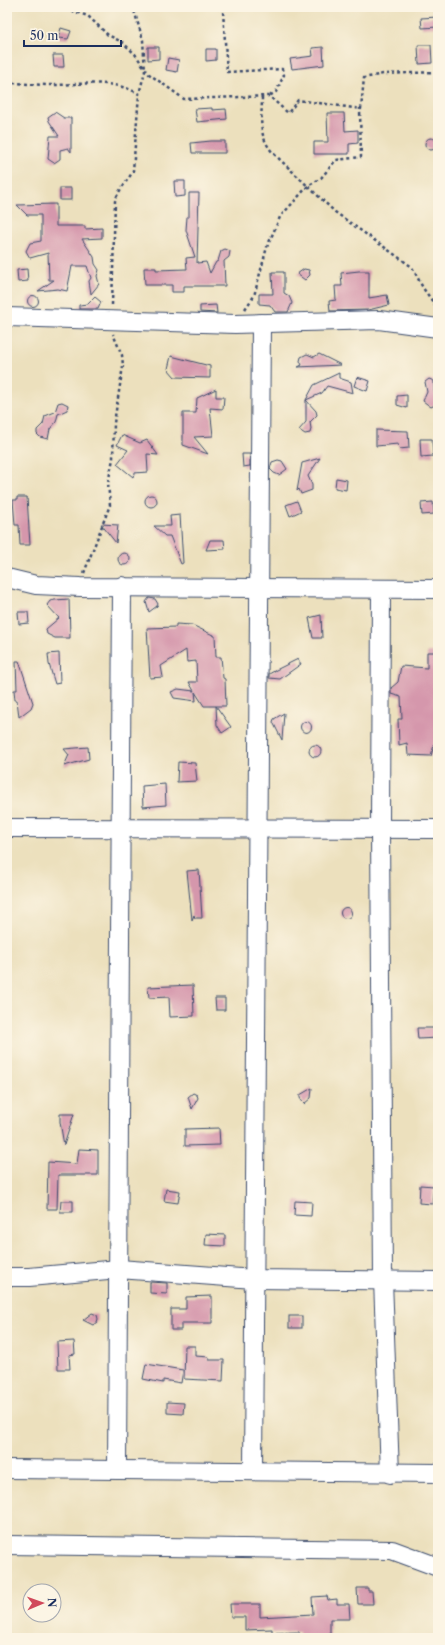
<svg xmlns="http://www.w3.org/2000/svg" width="445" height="1645" viewBox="0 0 445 1645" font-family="'Libre Caslon Text',serif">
<rect width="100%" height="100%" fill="#fcf5e5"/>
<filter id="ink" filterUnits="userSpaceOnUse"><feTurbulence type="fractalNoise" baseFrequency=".025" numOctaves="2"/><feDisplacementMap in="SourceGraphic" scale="8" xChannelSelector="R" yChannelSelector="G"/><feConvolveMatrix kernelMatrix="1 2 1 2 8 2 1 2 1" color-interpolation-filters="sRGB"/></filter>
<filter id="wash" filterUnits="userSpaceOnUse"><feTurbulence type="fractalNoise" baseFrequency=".012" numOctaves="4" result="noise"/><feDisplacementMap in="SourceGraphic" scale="16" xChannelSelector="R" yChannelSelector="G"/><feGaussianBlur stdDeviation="0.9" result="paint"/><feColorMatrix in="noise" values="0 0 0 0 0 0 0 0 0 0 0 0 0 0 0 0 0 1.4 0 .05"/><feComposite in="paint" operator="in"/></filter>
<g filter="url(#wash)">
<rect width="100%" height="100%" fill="#ece0bd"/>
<g id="blocks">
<g fill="#d597ac">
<polygon points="438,17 438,27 422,28 421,18"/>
<polygon points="61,28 71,31 68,39 58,38"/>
<polygon points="418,45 431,45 432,63 419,64"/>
<polygon points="148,47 159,47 159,59 148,60"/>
<polygon points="323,47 324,65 292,69 290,59 313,56 312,48"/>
<polygon points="206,49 216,49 216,60 206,61"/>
<polygon points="53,55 63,55 64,67 54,67"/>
<polygon points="168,58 179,60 177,72 166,70"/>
<polygon points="212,108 212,110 226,109 227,119 197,122 195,109"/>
<polygon points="55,112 64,118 71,118 71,152 68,148 60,150 60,159 54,163 48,159 50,136 59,136 49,121 48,117"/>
<polygon points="327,113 344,113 345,131 358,130 358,143 349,144 349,154 314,154 314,142 328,142"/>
<circle cx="431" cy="144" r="6"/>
<polygon points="211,141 225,141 225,153 192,153 191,143"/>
<polygon points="174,181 185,181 185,196 175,197"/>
<rect x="60" y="188" width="11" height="12"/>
<polygon points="189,193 199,193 197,263 206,262 210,273 216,262 218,261 221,251 225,249 230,251 229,257 224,261 225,286 184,286 184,292 172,292 172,285 145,285 144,268 156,268 156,270 187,269 186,258 195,257 186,230 187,217 189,217"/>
<polygon points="56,204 56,226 85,226 85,229 102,228 102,238 82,239 94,257 95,264 99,270 97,276 99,284 91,294 89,281 91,278 87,266 72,266 67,291 58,289 38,291 54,280 49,280 48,253 30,258 26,251 30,243 41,241 41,215 27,215 17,205"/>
<polygon points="27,269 28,281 18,282 17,270"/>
<polygon points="304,269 309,270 310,275 305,280 297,274"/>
<polygon points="359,271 369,271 369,298 387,295 389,305 368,310 330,311 329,301 336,300 335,286 342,286 341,273"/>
<polygon points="272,272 284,272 284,293 289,296 292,303 288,312 275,312 270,305 259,304 259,294 273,294"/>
<circle cx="33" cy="301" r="5.5"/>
<polygon points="95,297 101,302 98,309 79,309 79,305 88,304"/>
<polygon points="216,305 217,313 200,312 200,306"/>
<polygon points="307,354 314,357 319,354 341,365 298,367 302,365 300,361 301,357"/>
<polygon points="171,356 210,366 210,378 175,377 168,369"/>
<polygon points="339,373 339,378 351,382 353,393 327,386 322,393 306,400 314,385"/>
<polygon points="357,377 370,381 367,391 354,386"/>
<polygon points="429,379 434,381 434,391 438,399 437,404 431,407 423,401 427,392 425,382"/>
<polygon points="216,389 216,397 224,397 223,409 210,408 213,436 194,437 208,454 183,445 183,413 196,413 197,398"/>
<polygon points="407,395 407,408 397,405 397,396"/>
<polygon points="306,400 316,411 317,415 310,422 311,429 310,433 305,434 299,430 306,422"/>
<polygon points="62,402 68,405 67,410 58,414 56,422 50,429 48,439 40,437 37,434 37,430 43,424 45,416 55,412 58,403"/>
<polygon points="376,430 408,431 409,448 399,449 398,444 376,446"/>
<polygon points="122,435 140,443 147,440 158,455 147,454 148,472 134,473 133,477 117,464 128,450 117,445"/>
<polygon points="420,439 432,439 433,456 421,457"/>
<polygon points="242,454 250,454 250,466 243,467"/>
<polygon points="320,458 308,476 312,485 312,490 301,494 299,489 297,491 302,463"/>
<polygon points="278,460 282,461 287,469 279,475 274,473 270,469 272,462"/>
<polygon points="336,478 347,480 346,490 335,488"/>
<circle cx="151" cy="501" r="6"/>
<polygon points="17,497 27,497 30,545 20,545 19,525 15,525 13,500 17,500"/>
<polygon points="297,501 301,511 290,516 286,505"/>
<polygon points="433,502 434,514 422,515 421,503"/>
<polygon points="180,515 183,563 181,564 170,536 165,536 154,526 171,526 170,516"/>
<polygon points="101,524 118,525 116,543"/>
<polygon points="210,540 224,540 225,549 206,550"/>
<circle cx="124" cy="559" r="6"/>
<polygon points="149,598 155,599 158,604 157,606 149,612 146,602"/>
<polygon points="69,599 70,638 55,638 47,634 46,629 59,618 47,605 50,601 55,600"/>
<polygon points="18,612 28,612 29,623 19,624"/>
<polygon points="321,615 322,638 313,638 309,618"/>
<polygon points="176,624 192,625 215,636 216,657 221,657 223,678 225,679 226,706 204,706 195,692 196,701 174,698 171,692 178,689 194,691 189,682 197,682 196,661 187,662 186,650 161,666 163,677 150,678 147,628 176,627"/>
<polygon points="427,652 438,652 437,734 431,756 408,755 407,743 399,745 398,719 402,719 401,697 391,694 391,688 398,682 401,666 427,668"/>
<polygon points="59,653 60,683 55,684 49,664 48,654"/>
<polygon points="298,659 301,664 280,679 269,678 269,674 276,670"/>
<polygon points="16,661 19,661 33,703 31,708 19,717 17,700 15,700 14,690 17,690"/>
<polygon points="216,706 231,727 222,733 217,725"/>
<polygon points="284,713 282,740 273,722 274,719"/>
<circle cx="306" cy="727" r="5.5"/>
<circle cx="315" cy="751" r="6"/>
<polygon points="88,747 89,759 64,766 69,755 64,749"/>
<polygon points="178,762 195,763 197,781 177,782"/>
<polygon points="165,784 166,805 143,807 142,786"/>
<polygon points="199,870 202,918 195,918 194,915 192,920 187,871"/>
<circle cx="346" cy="913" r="5.5"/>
<polygon points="193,985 194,1016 170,1017 169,997 149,998 148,987"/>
<polygon points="215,998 225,998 225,1010 216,1010"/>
<polygon points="417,1028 438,1028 438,1038 418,1039"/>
<polygon points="312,1088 311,1098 304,1104 300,1098 300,1095"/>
<polygon points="193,1093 197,1095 198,1098 192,1109 188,1097"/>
<polygon points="60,1114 74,1114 64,1145 60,1122"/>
<polygon points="219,1128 220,1145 185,1146 185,1129"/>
<polygon points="79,1149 98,1150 98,1175 58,1175 57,1209 47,1209 48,1162 77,1164"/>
<polygon points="420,1185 434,1186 432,1204 419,1203"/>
<polygon points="166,1189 180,1191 178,1203 164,1201"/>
<polygon points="61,1201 73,1201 73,1212 60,1212"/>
<polygon points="295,1201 312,1202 311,1216 294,1215"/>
<polygon points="206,1234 225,1235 225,1246 205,1245"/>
<polygon points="150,1282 167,1283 167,1294 150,1293"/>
<polygon points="212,1296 212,1323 181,1323 181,1330 171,1330 171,1309 186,1309 186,1297"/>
<polygon points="92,1313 97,1315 98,1319 97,1322 93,1325 83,1320"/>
<rect x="289" y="1316" width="13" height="12"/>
<polygon points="74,1341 75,1354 69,1355 70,1369 58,1369 57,1342"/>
<polygon points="185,1346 195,1346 195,1356 209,1357 209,1360 224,1360 223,1381 184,1379"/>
<polygon points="146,1364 183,1370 181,1383 163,1380 163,1383 143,1379"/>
<polygon points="167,1402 184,1403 183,1414 167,1413"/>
<polygon points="357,1588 368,1588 368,1591 372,1591 373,1604 358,1604"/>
<polygon points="327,1596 328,1600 337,1599 337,1604 349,1604 350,1619 330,1619 330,1638 299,1638 299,1632 272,1633 272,1629 245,1630 245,1617 231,1617 230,1604 260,1604 260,1617 313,1614 312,1597"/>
</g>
</g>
</g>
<g filter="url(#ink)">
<use href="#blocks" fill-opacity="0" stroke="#3a4a6c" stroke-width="1"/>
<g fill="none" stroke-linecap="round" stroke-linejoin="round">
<defs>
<g id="minor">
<polyline points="7,317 235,324 379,320 438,328"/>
<polyline points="7,578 36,585 80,587 438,589"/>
<polyline points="381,589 380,829 383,1280 390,1474"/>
<polyline points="7,828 438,829"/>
<polyline points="7,1277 29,1277 119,1269 254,1279 438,1281"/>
<polyline points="7,1469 438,1473"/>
<polyline points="117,1470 122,586"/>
<polyline points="253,1471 261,323"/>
<polyline points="7,1545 392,1550 438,1567"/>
</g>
</defs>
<use href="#minor" stroke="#3a4a6c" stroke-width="20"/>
<g stroke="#3a4a6c" stroke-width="2.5" stroke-dasharray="3 3" stroke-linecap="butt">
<polyline points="60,7 88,16 108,35 122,42 135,54 149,74 184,99 269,96 288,113 298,100 361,109 364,78 383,74 438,72"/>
<polyline points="226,7 223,11 227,72 282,69 284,75 276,92 269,96"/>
<path d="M 7,83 C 22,83 36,85 51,85 C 79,85 113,78 139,94 L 145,71 L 143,40 L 133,7"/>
<path d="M 262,97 C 262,120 257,134 273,153 L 335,212 L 412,267 L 423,288 L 438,309"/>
<path d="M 112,305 L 115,201 C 119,189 127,182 133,171 L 139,94"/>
<polyline points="245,309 254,296 267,247 280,217 308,186 321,178 336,160 361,157 360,108"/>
<polyline points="84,573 110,505 108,483 113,459 114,423 123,366 122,355 113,334"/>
</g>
<use href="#minor" stroke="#fff" stroke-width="18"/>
</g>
</g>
<rect width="445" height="1645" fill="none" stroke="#fcf5e5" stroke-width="24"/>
<g transform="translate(42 1603) rotate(88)"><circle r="19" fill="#fcf5e5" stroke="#a2a6af"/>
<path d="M0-3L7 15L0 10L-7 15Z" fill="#d1495b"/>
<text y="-6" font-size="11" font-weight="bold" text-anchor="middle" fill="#1b2f5e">N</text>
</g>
<path d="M24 40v6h97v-6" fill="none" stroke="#1b2f5e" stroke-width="2"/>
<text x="30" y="40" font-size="12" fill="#1b2f5e" stroke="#fcf5e5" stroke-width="3" paint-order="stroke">50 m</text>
</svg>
